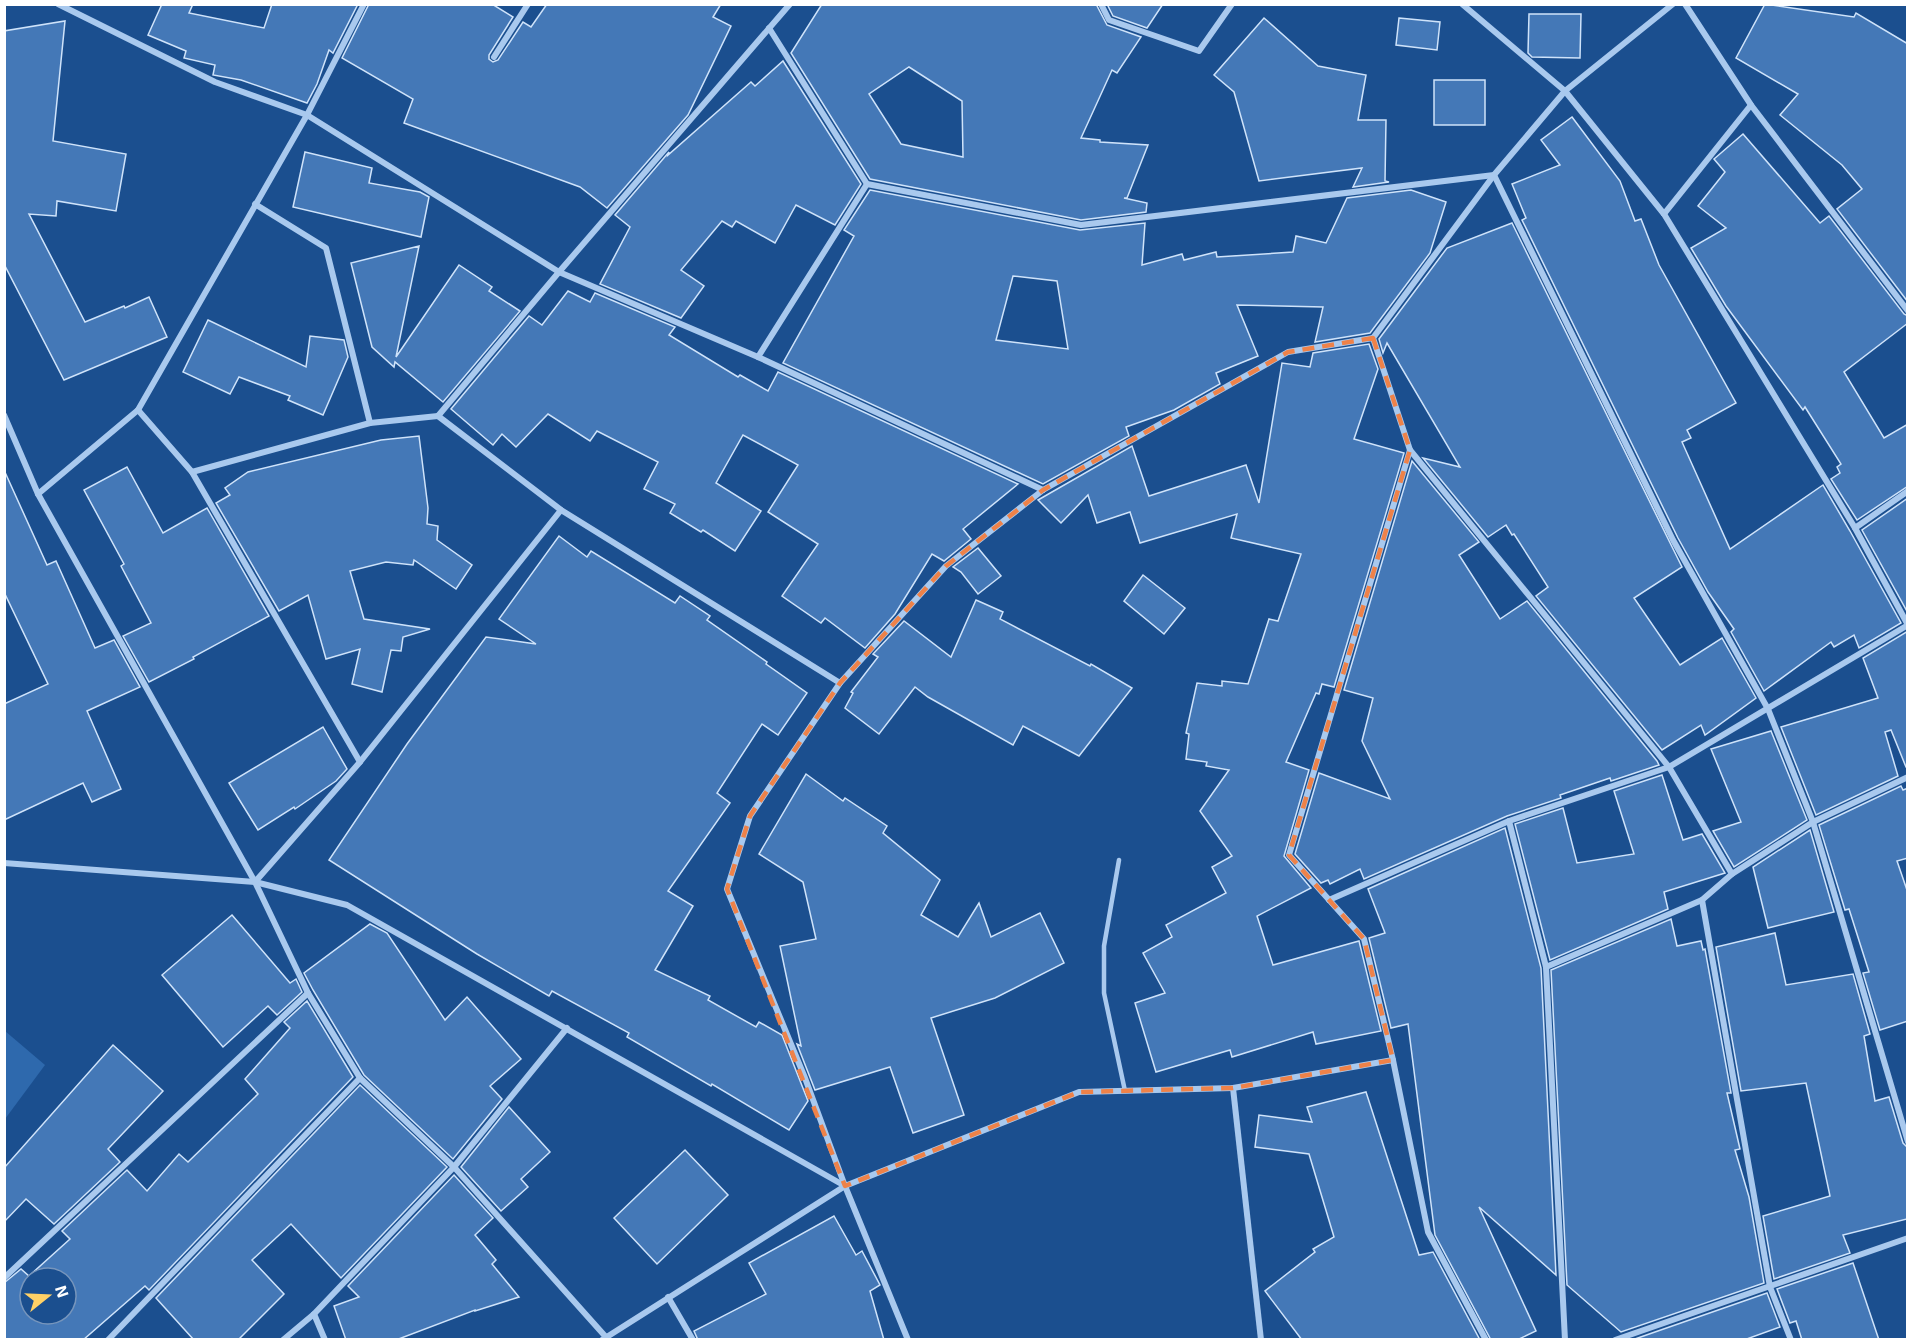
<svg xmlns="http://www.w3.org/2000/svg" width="1912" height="1344" viewBox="0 0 1912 1344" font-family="'Exo 2',sans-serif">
<rect width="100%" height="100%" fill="#1b4f8f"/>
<polygon fill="#2e69ad" points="5,1031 45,1065 5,1119"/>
<g fill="#4478b7" stroke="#cfe3fa" stroke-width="1.5" fill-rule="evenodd">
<polygon points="162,4 193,4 189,13 264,28 272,4 358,4 333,53 329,50 317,84 307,103 241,80 213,75 215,65 184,58 186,51 148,35"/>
<polygon points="369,4 492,4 513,17 489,55 489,59 493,62 498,60 523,22 531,27 547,4 721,4 713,17 731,26 688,115 607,208 580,187 404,123 413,99 342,58"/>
<path d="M 822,4 L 1096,4 L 1107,25 L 1141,37 L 1117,73 L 1112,70 L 1081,138 L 1100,140 L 1100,142 L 1148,145 L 1127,198 L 1124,198 L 1147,203 L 1146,212 L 1081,220 L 870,179 L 791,53 ZM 909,67 L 962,101 L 963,157 L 901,144 L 869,94 Z"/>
<polygon points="1107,4 1163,4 1147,28 1113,16"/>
<polygon points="1765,4 1854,17 1856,13 1908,44 1908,302 1837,209 1862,189 1842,165 1780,115 1798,94 1736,58"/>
<polygon points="1529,14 1581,14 1580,58 1532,57 1528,53"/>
<polygon points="1264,18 1318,66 1366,75 1358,120 1386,120 1385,181 1389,182 1353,187 1362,168 1259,181 1234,92 1214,75"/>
<polygon points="1399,18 1440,22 1437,50 1396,45"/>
<polygon points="65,21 53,141 126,154 116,211 57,201 56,216 29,214 85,322 124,306 125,308 149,297 167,337 64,380 4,264 4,31"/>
<polygon points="783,61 861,184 835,225 796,205 775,243 736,221 732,227 722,221 681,270 704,286 681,318 600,284 630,227 615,215 669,152 668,155 751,82 755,86"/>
<rect x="1434" y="80" width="51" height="45"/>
<polygon points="1572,117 1620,181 1635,221 1641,219 1659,265 1736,403 1687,430 1691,438 1682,442 1730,549 1823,485 1850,531 1901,623 1859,648 1854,635 1834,647 1831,642 1764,691 1731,632 1734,629 1708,592 1678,538 1522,220 1526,218 1512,184 1560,165 1541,140"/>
<polygon points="1743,134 1820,223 1829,216 1904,314 1908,316 1908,323 1844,372 1884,438 1908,424 1908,486 1857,520 1831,479 1840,473 1837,467 1841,464 1805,407 1803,410 1726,306 1691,248 1726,228 1698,206 1725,172 1714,159"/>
<polygon points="305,152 372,168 369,183 420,192 429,197 421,237 293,207"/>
<path d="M 870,190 L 1080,230 L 1145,223 L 1142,265 L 1182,254 L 1184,260 L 1216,252 L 1217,257 L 1293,252 L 1296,236 L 1326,243 L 1347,198 L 1411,190 L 1446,202 L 1430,253 L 1370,333 L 1315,342 L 1323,307 L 1237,305 L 1258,356 L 1216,373 L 1220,384 L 1174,410 L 1126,427 L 1129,436 L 1043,484 L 783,363 L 854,236 L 844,230 ZM 1013,276 L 1057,281 L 1068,349 L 996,340 Z"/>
<polygon points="1512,223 1682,567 1634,598 1680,665 1722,638 1756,698 1705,735 1701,725 1662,750 1536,596 1548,587 1514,534 1512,535 1506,525 1488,537 1423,458 1460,467 1387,343 1383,353 1379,339 1447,248"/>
<polygon points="419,246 396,357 459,265 492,287 489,291 520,311 443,402 395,362 394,367 372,347 351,263"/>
<polygon points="568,291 590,302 595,293 675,327 669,335 738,377 740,375 768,391 778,372 1018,484 963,529 971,539 944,561 932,554 895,614 865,648 825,618 821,623 782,596 818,544 768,512 798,465 743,435 716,483 761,511 735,551 703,530 701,532 670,513 675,504 644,489 658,462 597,431 590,441 548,414 516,447 502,434 493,445 451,409 529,316 542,325"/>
<polygon points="208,320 306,367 310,336 344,340 348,357 323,415 288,400 290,396 239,377 230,394 183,372"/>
<polygon points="1369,344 1378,369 1354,439 1404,453 1334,687 1322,684 1319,694 1316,693 1286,762 1309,770 1284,856 1311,888 1257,916 1273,965 1359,941 1381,1031 1316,1044 1313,1032 1232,1057 1230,1050 1156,1072 1135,1003 1165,993 1143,953 1172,937 1166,925 1226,893 1212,867 1232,856 1200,811 1229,770 1206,766 1207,762 1186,759 1189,734 1186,733 1197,683 1222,686 1222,681 1248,684 1269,619 1278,621 1301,554 1231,538 1237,514 1140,543 1130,512 1097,523 1088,495 1061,523 1038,500 1132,446 1149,496 1246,465 1259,503 1282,363 1310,367 1313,353"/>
<polygon points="419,436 428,508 427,524 438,526 437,540 472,565 456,589 414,560 413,565 386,562 350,571 364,619 430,629 403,637 401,651 391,650 382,692 352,684 360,649 326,659 308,595 279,611 216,503 230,495 225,488 248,472 381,440"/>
<polygon points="1412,461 1479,542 1459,555 1500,619 1527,601 1657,761 1659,765 1611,781 1610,778 1560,795 1561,798 1507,816 1364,879 1360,869 1330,884 1328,880 1321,883 1295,854 1319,773 1390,799 1362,741 1373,698 1344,690"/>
<polygon points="127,467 163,533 207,508 269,616 193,657 194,659 149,682 123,636 151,623 121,566 124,564 84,490"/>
<polygon points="4,470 47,565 56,561 95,648 114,640 140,687 87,711 121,789 92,802 83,783 4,820 4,704 48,684 4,592"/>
<polygon points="1908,498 1908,613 1862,530"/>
<polygon points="559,536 587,557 591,551 675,603 680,596 710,616 707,620 767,662 766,664 807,693 778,735 762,724 717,793 730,803 668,891 693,906 655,970 710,996 708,1000 756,1027 759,1022 782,1035 808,1101 789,1130 712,1084 711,1086 627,1037 629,1033 552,991 549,996 477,954 329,860 407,744 486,637 536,644 499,619"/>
<polygon points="978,548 1001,576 978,594 961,572 953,567"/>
<polygon points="1143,575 1185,608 1164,634 1124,601"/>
<polygon points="976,600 1003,612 1000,619 1090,666 1091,664 1132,688 1079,756 1023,726 1013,745 928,697 915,687 879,734 845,708 853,693 851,692 878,657 873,654 904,621 951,657"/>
<polygon points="1908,631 1908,767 1906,767 1891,730 1885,732 1898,776 1816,815 1781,727 1878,698 1863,658"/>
<polygon points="323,727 347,769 336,781 295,809 294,807 258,830 229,783"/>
<polygon points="1771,731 1807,820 1734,867 1713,831 1741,822 1711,749"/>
<polygon points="806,774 843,801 845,798 887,826 883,833 940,880 921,915 958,937 979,903 991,937 1040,913 1064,963 995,998 931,1018 964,1115 913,1133 890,1067 815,1090 797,1044 801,1046 780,946 816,939 803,882 759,854"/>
<polygon points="1662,775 1683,840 1702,834 1725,873 1664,892 1668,909 1550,960 1515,824 1563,808 1577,863 1634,854 1614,791"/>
<polygon points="1901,786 1903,790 1908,788 1908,858 1897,861 1908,893 1908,1021 1880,1030 1863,973 1869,972 1849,909 1845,910 1819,825"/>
<polygon points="1505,828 1541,968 1556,1275 1479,1207 1536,1331 1517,1340 1491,1340 1435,1235 1408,1024 1391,1028 1369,938 1385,933 1368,889"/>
<polygon points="1810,830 1834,912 1768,928 1753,867"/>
<polygon points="232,915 290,983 296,979 302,992 277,1015 268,1006 223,1047 162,975"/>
<polygon points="1671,919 1677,946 1701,941 1703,950 1705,949 1731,1093 1727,1093 1740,1149 1735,1150 1749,1197 1764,1283 1621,1332 1567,1285 1551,970"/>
<polygon points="370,924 387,933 445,1020 467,997 521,1059 490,1086 502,1099 453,1159 364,1075 313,990 304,973"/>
<polygon points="1775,933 1786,985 1853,974 1870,1034 1864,1036 1875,1101 1889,1097 1903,1143 1907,1147 1907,1219 1843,1235 1850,1253 1774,1279 1763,1216 1830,1196 1806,1083 1741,1091 1716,947"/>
<path d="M 307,1001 L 353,1077 L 149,1290 L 145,1286 L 83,1340 L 4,1340 L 4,1283 L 21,1269 L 29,1276 L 70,1239 L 62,1231 L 127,1170 L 147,1191 L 179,1154 L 188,1162 L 258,1094 L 245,1079 L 290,1028 L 284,1022 ZM 30,1278 L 66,1278 L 66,1314 L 30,1314 Z"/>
<polygon points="113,1045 163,1091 108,1149 120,1162 54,1224 26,1199 4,1222 4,1168"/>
<polygon points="360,1085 447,1167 341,1278 291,1224 252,1260 284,1294 238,1340 194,1340 156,1298"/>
<polygon points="1366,1092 1419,1255 1433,1252 1480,1340 1302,1340 1265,1291 1315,1252 1313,1249 1334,1237 1309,1154 1255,1147 1259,1115 1312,1122 1307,1107"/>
<polygon points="509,1107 550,1152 521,1179 528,1187 501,1211 461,1167"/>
<polygon points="685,1150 728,1195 657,1264 614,1218"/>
<polygon points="454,1175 493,1218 475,1235 496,1260 492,1264 519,1297 475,1311 475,1310 396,1340 346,1340 334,1306 359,1297 348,1286"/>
<polygon points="834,1216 856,1255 862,1251 880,1285 870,1291 884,1340 698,1340 694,1331 766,1294 749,1263"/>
<polygon points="1853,1263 1879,1340 1802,1340 1796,1321 1790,1323 1777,1289"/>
<polygon points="1767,1293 1780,1327 1744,1340 1632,1340"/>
</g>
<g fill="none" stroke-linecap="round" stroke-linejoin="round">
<polyline stroke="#a9c9ee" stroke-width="4.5" points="1119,860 1104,946 1104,993 1125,1091"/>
<g stroke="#a9c9ee" stroke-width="6">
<polyline points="58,4 215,82 307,115 559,272 758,357 1043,490"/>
<polyline points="1101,4 1109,20 1199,51 1232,4"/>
<polyline points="1462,4 1565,91 1664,214 1855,528 1908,625"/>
<polyline points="1685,4 1751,105 1908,311"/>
<polyline points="769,28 867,184 1081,225 1494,175 1673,540 1768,709 1813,822 1908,1142"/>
<polyline points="494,57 528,4"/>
<polyline points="255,204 326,248 370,423"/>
<polyline points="1664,214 1751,105"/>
<polyline points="758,357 867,184"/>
<polyline points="138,410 192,472 360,762"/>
<polyline points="4,415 38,494 255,882 308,993 360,1078 454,1167 605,1336"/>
<polyline points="1410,450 1669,767 1732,874"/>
<polyline points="192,472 370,423 438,416"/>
<polyline points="38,494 138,410 307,115 364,4"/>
<polyline points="561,510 840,683"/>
<polyline points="1855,528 1908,491"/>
<polyline points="1509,821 1546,967 1565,1340"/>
<polyline points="4,863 255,882 347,905 845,1186"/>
<polyline points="255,882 360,762 561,510 438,416 559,272 790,4"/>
<polyline points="1329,900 1509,821 1669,767 1908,625"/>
<polyline points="1702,900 1770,1287 1791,1340"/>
<polyline points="1546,967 1702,900 1732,874 1813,822 1908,777"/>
<polyline points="1393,1060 1364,939 1289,855 1410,450 1373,338 1494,175 1565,91 1673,4"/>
<polyline points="1233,1088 1261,1340"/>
<polyline points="4,1278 308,993"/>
<polyline points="668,1297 693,1340"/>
<polyline points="314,1314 325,1340"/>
<polyline points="108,1340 360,1078"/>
<polyline points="283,1340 314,1314 454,1167 567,1028"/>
<polyline points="602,1340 845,1186 1079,1092 1233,1088 1393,1060 1428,1232 1486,1340"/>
<polyline points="908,1340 845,1186 805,1078 727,889 750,816 840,683 946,566 1043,490 1288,352 1373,338"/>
<polyline points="1615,1340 1908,1238"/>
</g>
</g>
<path fill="none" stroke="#ee8249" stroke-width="4.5" stroke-dasharray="12 8" stroke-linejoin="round" d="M 1373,338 L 1410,450 L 1289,855 L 1364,939 L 1393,1060 L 1233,1088 L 1079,1092 L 845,1186 L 727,889 L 750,816 L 840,683 L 946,566 L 1043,490 L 1288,352 Z"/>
<rect width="1912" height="1344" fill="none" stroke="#ffffff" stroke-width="12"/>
<g transform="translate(48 1296) rotate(72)"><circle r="28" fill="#1b4f8f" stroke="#7695bc" stroke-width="1.5"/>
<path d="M0-4.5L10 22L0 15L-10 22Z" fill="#ffd166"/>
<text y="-9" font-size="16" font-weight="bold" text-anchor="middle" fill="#ffffff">N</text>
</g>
</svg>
